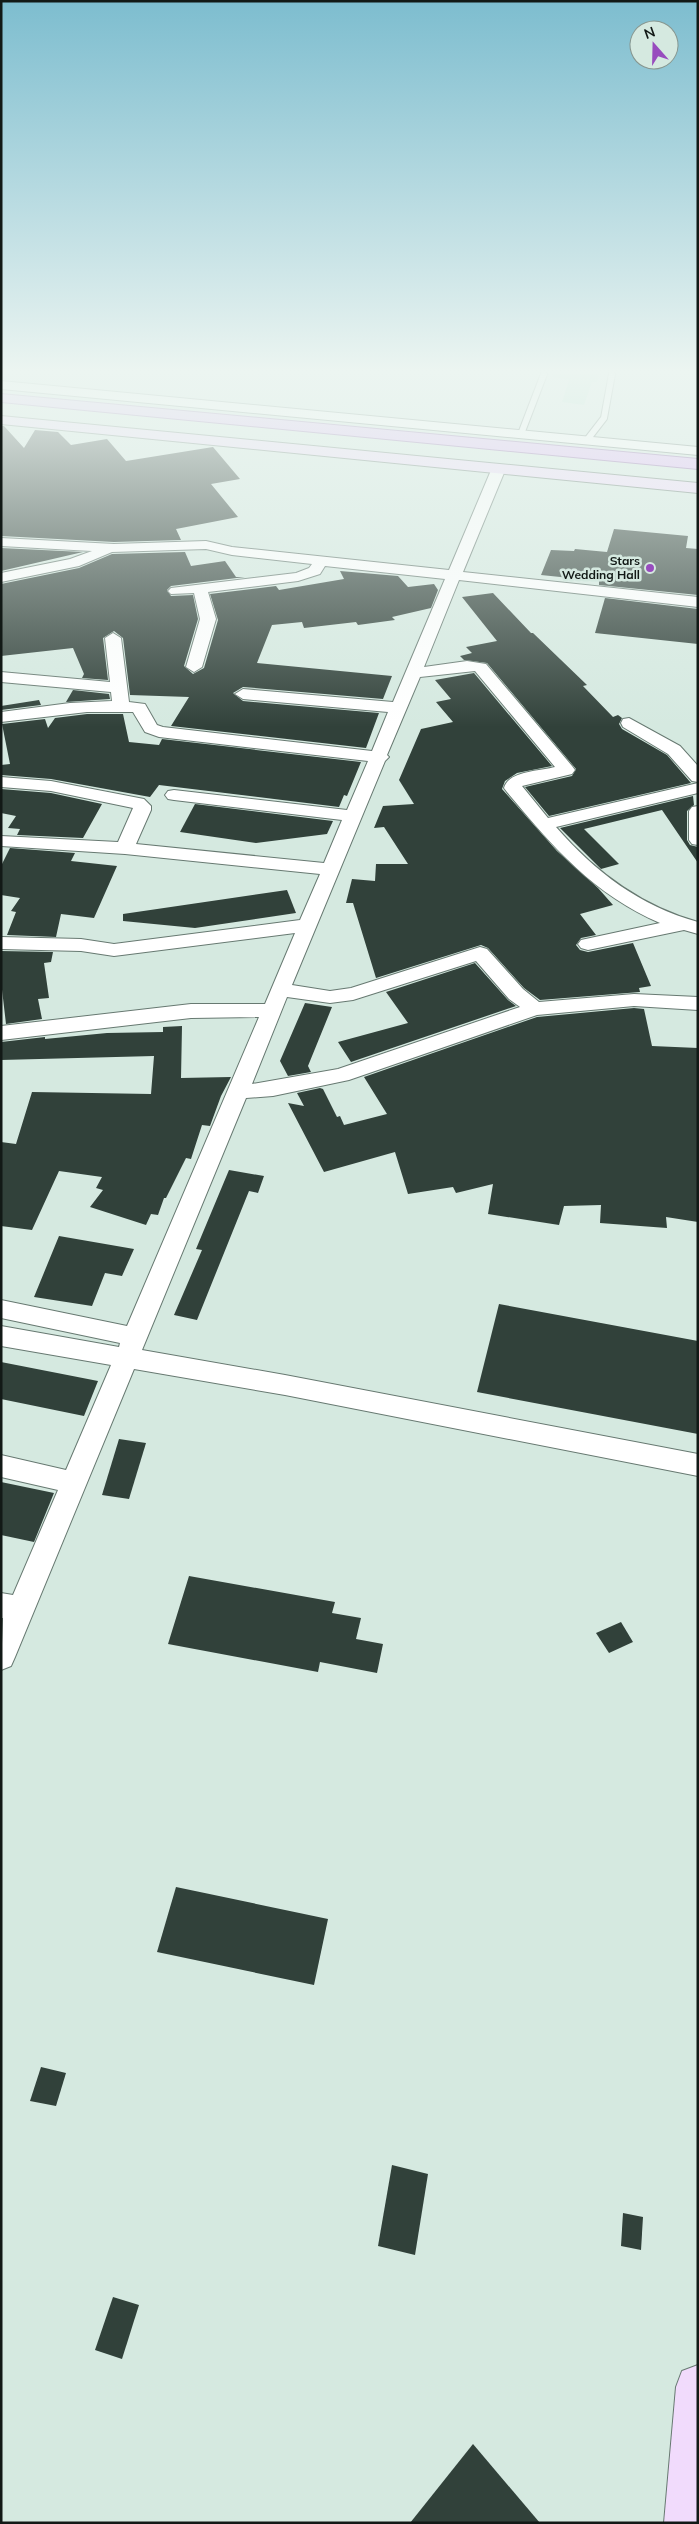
<svg xmlns="http://www.w3.org/2000/svg" width="699" height="2524" viewBox="0 0 699 2524" font-family="Mulish,sans-serif">
<rect width="100%" height="100%" fill="#d5e9e0"/>
<polygon fill="#b1e3cd" points="553,374 599,374 597,382 592,382 584,405 562,402 569,380 552,377"/>
<g fill="#31413a">
<polygon points="1,426 4,426 24,448 35,430 58,432 71,445 107,439 126,461 213,447 240,479 211,484 238,517 176,529 181,540 114,542 1,536"/>
<polygon points="614,529 688,536 686,548 698,549 698,595 599,585 599,581 541,575 551,550 574,551 575,549 607,552"/>
<polygon points="1,548 83,552 1,571"/>
<polygon points="185,552 191,566 225,561 236,577 245,577 171,586 167,590 171,596 193,595 198,619 184,666 193,674 204,668 218,620 210,594 276,586 279,590 344,579 340,571 398,576 408,587 434,584 438,590 431,608 392,617 395,620 358,625 356,622 304,628 302,622 272,625 257,663 392,676 383,699 243,687 233,693 243,701 379,713 366,748 171,726 189,697 130,695 123,638 114,631 103,638 108,680 82,678 84,674 73,648 1,656 1,584 79,568 112,554"/>
<polygon points="493,593 531,633 533,633 587,685 583,686 613,717 618,715 622,718 619,724 622,729 667,755 691,783 549,816 525,787 572,776 576,769 487,663 464,660 460,656 472,653 466,647 497,641 462,597"/>
<polygon points="605,598 698,609 698,644 595,633"/>
<polygon points="474,673 552,766 517,773 505,781 502,789 557,851 598,888 613,905 580,914 596,935 581,938 576,945 580,950 588,952 633,943 651,986 639,988 640,992 540,1000 524,988 488,948 481,945 376,978 353,903 346,903 352,879 375,881 376,864 408,864 384,827 374,828 383,806 414,804 399,780 421,729 453,722 436,702 451,699 435,680"/>
<polygon points="73,690 109,694 110,699 66,702"/>
<polygon points="39,700 41,705 1,710 1,706"/>
<polygon points="87,714 123,714 129,742 159,745 162,739 361,762 347,796 344,795 339,807 159,785 150,797 51,779 1,775 1,765 10,764 2,724 45,719 48,728 55,718"/>
<polygon points="1,789 51,793 102,804 83,838 17,835 20,829 8,828 16,816 1,813"/>
<polygon points="693,796 694,805 687,811 687,840 690,845 698,847 698,863 662,810 584,829 619,864 601,869 560,828"/>
<polygon points="195,804 333,821 327,834 256,843 180,832"/>
<polygon points="10,848 75,853 71,861 117,866 94,918 61,914 56,937 7,935 16,912 11,911 20,898 1,895 1,866"/>
<polygon points="287,890 296,913 195,928 123,921 123,914"/>
<polygon points="1,951 53,952 51,962 44,963 49,998 38,999 42,1019 6,1024 1,981"/>
<polygon points="475,963 508,1000 516,1006 351,1062 338,1042 408,1023 386,992"/>
<polygon points="305,1003 332,1007 308,1066 311,1072 288,1076 280,1061"/>
<polygon points="634,1008 644,1009 652,1046 698,1048 698,1222 666,1217 667,1228 600,1223 601,1205 564,1206 559,1225 488,1214 493,1184 456,1193 453,1187 408,1194 395,1152 324,1172 288,1103 304,1106 297,1093 320,1088 323,1089 337,1117 340,1116 344,1125 387,1114 364,1077 537,1017"/>
<polygon points="182,1026 181,1078 231,1077 221,1096 210,1126 202,1125 191,1159 186,1158 166,1198 164,1198 158,1215 151,1214 146,1225 90,1207 103,1190 96,1188 102,1177 59,1171 32,1230 1,1226 1,1142 16,1144 32,1092 151,1094 154,1056 1,1060 1,1042 45,1037 45,1039 107,1033 163,1032 163,1027"/>
<polygon points="229,1170 264,1176 258,1193 249,1191 197,1320 174,1315 202,1250 196,1249"/>
<polygon points="59,1236 134,1249 122,1276 105,1273 92,1306 34,1297"/>
<polygon points="499,1304 698,1341 698,1434 477,1392"/>
<polygon points="1,1362 98,1381 84,1416 1,1399"/>
<polygon points="119,1439 146,1443 129,1499 102,1495"/>
<polygon points="1,1482 54,1493 34,1542 1,1535"/>
<polygon points="189,1576 335,1602 332,1613 361,1618 356,1639 383,1644 377,1673 320,1662 318,1672 168,1644"/>
<polygon points="621,1622 633,1642 609,1653 596,1633"/>
<polygon points="176,1887 328,1919 314,1985 157,1952"/>
<polygon points="41,2067 66,2073 56,2106 30,2101"/>
<polygon points="392,2165 428,2174 415,2255 378,2246"/>
<polygon points="623,2213 643,2217 641,2250 621,2246"/>
<polygon points="113,2297 139,2305 122,2359 95,2350"/>
<polygon points="473,2444 540,2523 410,2523"/>
</g>
<g fill="none" stroke-linecap="round" stroke-linejoin="round">
<defs>
<g id="lane">
<polyline points="521,434 544,374"/>
<polyline points="587,440 604,418 612,374"/>
</g>
<g id="street">
<polygon points="1,381 698,447 698,455 1,389"/>
<path d="M 499,464 L 506,468 L 463,572 L 698,597 L 698,607 L 459,580 L 424,667 L 467,661 L 486,664 L 572,766 L 575,770 L 572,774 L 522,786 L 548,818 L 698,783 L 698,793 L 556,827 C 595,872 640,906 698,922 L 698,934 L 684,930 L 588,950 L 581,948 L 578,944 L 581,940 L 660,923 C 593,894 553,847 507,792 L 504,788 C 508,771 540,771 555,767 L 475,671 L 420,677 L 387,755 L 389,757 L 385,761 L 292,985 L 330,991 L 351,988 L 480,947 L 487,949 L 523,989 L 539,1002 L 634,994 L 698,997 L 698,1010 L 634,1006 L 537,1015 L 349,1080 L 273,1096 L 246,1098 L 142,1350 L 285,1375 L 698,1454 L 698,1476 L 285,1395 L 134,1369 L 15,1657 L 11,1666 L 1,1670 L 3,1618 L 1,1618 L 1,1593 L 13,1595 L 58,1490 L 1,1477 L 1,1455 L 66,1470 L 111,1365 L 1,1346 L 1,1326 L 119,1347 L 120,1343 L 1,1318 L 1,1300 L 127,1326 L 259,1017 L 191,1018 L 1,1040 L 1,1026 L 191,1004 L 265,1004 L 295,933 L 114,956 L 81,951 L 1,949 L 1,937 L 81,939 L 114,944 L 300,920 L 320,874 L 125,854 L 1,846 L 1,836 L 118,842 L 133,808 L 51,791 L 1,787 L 1,777 L 51,781 L 144,799 L 151,806 L 151,810 L 136,844 L 324,863 L 342,820 L 174,800 L 168,799 L 165,795 L 168,791 L 174,790 L 347,810 L 368,761 L 159,737 L 145,732 L 133,712 L 87,712 L 1,722 L 1,712 L 70,703 L 112,701 L 111,692 L 1,682 L 1,672 L 110,682 L 105,638 L 113,633 L 121,638 L 129,702 L 145,704 L 157,725 L 163,727 L 372,751 L 388,712 L 243,699 L 235,694 L 243,689 L 393,702 L 445,579 L 325,566 L 320,574 L 298,581 L 208,592 L 216,619 L 202,667 L 194,672 L 186,667 L 200,619 L 194,593 L 171,594 L 168,591 L 171,588 L 296,573 L 309,568 L 312,564 L 232,555 L 206,549 L 112,552 L 79,566 L 1,582 L 1,573 L 70,559 L 92,551 L 1,546 L 1,538 L 114,544 L 206,541 L 232,547 L 449,570 L 492,468 ZM 476,961 L 509,999 L 520,1007 L 338,1069 L 252,1084 L 287,997 L 330,1003 L 353,1000 Z"/>
<polygon points="629,718 680,746 698,766 698,782 692,781 668,754 623,727 621,723 623,719"/>
<polygon points="698,806 698,845 692,844 689,840 689,811 692,807"/>
</g>
<g id="secondary">
<polygon points="1,416 698,483 698,493 1,424"/>
<polygon points="698,2365 698,2523 664,2523 676,2387 682,2371"/>
</g>
<polygon id="primary" points="1,394 698,459 698,469 1,402"/>
</defs>
<use href="#lane" stroke="#677971" stroke-width="8"/>
<use href="#street" stroke="#677971" stroke-width="2"/>
<use href="#secondary" stroke="#677971" stroke-width="2"/>
<use href="#primary" stroke="#8d60a8" stroke-width="2"/>
<use href="#lane" stroke="#fff" stroke-width="6"/>
<use href="#street" fill="#fff" fill-rule="evenodd"/>
<use href="#secondary" fill="#f1dbfc" fill-rule="evenodd"/>
<use href="#primary" fill="#e2b6fa" fill-rule="evenodd"/>
</g>
<linearGradient id="sky" x2="0" y2="1"><stop stop-color="#7dbdcf"/><stop offset="0.51" stop-color="#ecf5f1"/><stop offset="1" stop-color="#ecf5f1" stop-opacity="0"/></linearGradient>
<rect width="699" height="727" fill="url(#sky)"/>
<circle fill="#984cbe" stroke="#d5e9e0" stroke-width="2" cx="650" cy="568" r="5"/>
<g text-anchor="middle" stroke-width="5" stroke-linejoin="round" paint-order="stroke">
<g font-size="12" font-weight="bold" fill="#121916" stroke="#d5e9e0" text-anchor="end">
<text x="640" y="565">Stars<tspan x="640" dy="14">Wedding Hall</tspan></text>
</g>
</g>
<rect width="699" height="2524" fill="none" stroke="#121916" stroke-width="5"/>
<g transform="translate(654 45) rotate(340)"><circle r="24" fill="#d5e9e0" stroke="#87968f"/>
<path d="M0-4L9 19L0 12L-9 19Z" fill="#984cbe"/>
<text y="-8" font-size="14" font-weight="bold" text-anchor="middle" fill="#121916">N</text>
</g>
</svg>
